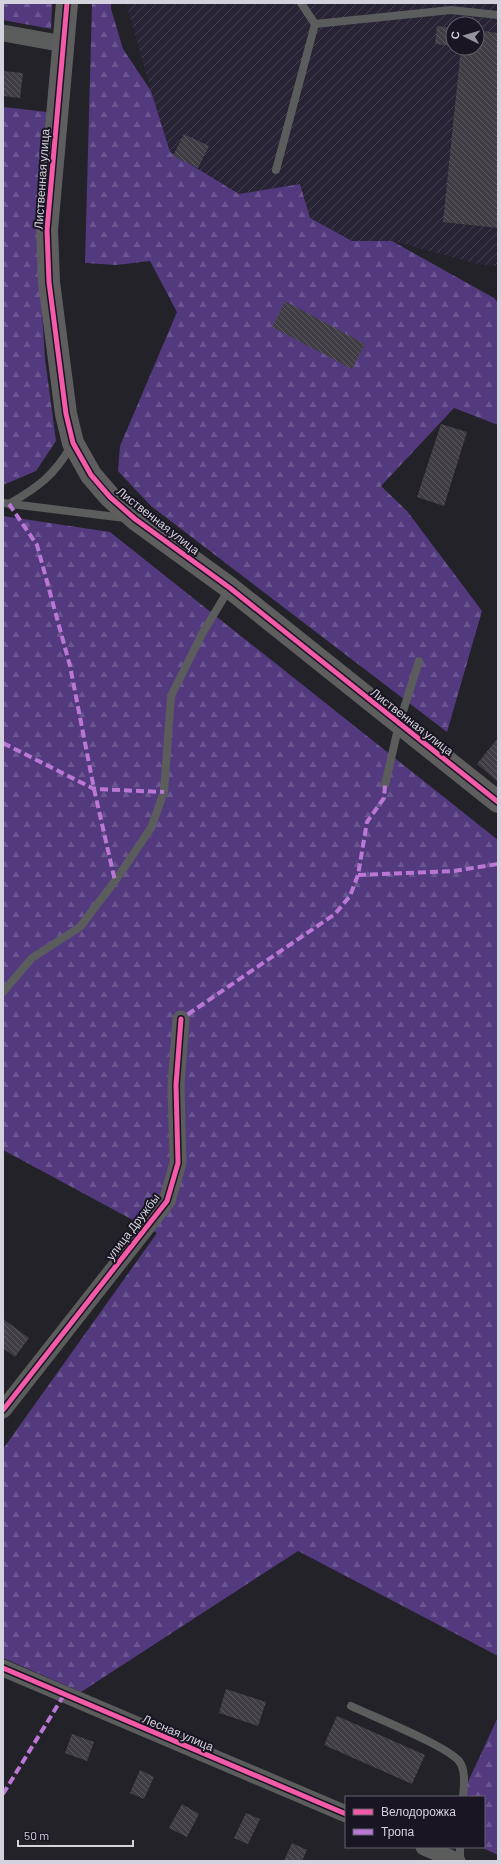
<svg xmlns="http://www.w3.org/2000/svg" width="501" height="1864" viewBox="0 0 501 1864" font-family="Barlow,sans-serif">
<defs>
<pattern id="industrial-furrows" width="10" height="10" patternUnits="userSpaceOnUse"><rect width="10" height="10" fill="#282335"/><path d="M-1 1l2-2M0 10L10 0M9 11l2-2" fill="none" stroke="#464252"/></pattern>
<pattern id="forest-firs" width="22" height="20" patternUnits="userSpaceOnUse"><rect width="22" height="20" fill="#533a7f"/><path d="M5 1l3.5 6h-7zM16 11l3.5 6h-7z" fill="#6b5691"/></pattern>
<pattern id="building-back-hatch" width="6" height="6" patternUnits="userSpaceOnUse"><rect width="6" height="6" fill="#403e44"/><path d="M-1 5l2 2M0 0l6 6M5-1l2 2" fill="none" stroke="#5b595e"/></pattern>
</defs>
<rect width="100%" height="100%" fill="#232228"/>
<path fill="url(#industrial-furrows)" fill-rule="evenodd" d="M 126,3 L 498,3 L 498,266 L 478,264 L 392,241 L 352,241 L 310,218 L 300,184 L 239,194 L 169,152 ZM 453,24 L 477,24 L 477,48 L 453,48 Z"/>
<g fill="url(#forest-firs)">
<polygon points="3,3 52,3 51,29 3,20"/>
<polygon points="92,3 111,3 111,9 123,49 151,91 170,152 239,194 300,184 310,218 352,241 392,241 494,298 498,303 498,425 454,408 381,486 407,511 482,611 447,732 151,506 118,471 120,446 177,312 150,261 116,265 85,263"/>
<polygon points="3,107 47,112 37,234 45,359 56,441 36,471 3,485"/>
<polygon points="3,516 110,532 498,840 498,1656 298,1551 81,1692 3,1658 3,1449 157,1233 3,1150"/>
<polygon points="498,1717 498,1855 481,1847 484,1847 484,1797 461,1797"/>
</g>
<g fill="url(#building-back-hatch)">
<polygon points="437,26 453,28 453,46 435,44"/>
<polygon points="477,30 498,33 498,228 443,222 461,48 477,48"/>
<polygon points="3,71 23,73 20,98 3,96"/>
<polygon points="184,134 209,146 198,168 173,156"/>
<polygon points="285,301 365,344 352,369 272,327"/>
<polygon points="441,424 467,432 444,506 417,497"/>
<polygon points="498,738 498,782 477,764"/>
<polygon points="3,1319 29,1338 15,1357 3,1348"/>
<polygon points="226,1689 266,1702 258,1726 219,1713"/>
<polygon points="337,1716 425,1755 412,1784 324,1745"/>
<polygon points="72,1734 94,1742 87,1761 65,1753"/>
<polygon points="140,1770 154,1777 144,1799 130,1793"/>
<polygon points="182,1804 199,1814 187,1837 169,1828"/>
<polygon points="246,1813 260,1819 248,1844 234,1838"/>
<polygon points="292,1843 307,1850 302,1861 284,1861"/>
</g>
<g fill="none" stroke-linecap="round" stroke-linejoin="round">
<g stroke="#5a5d5c" stroke-width="8">
<polyline points="301,3 315,24 451,10 498,15"/>
<polyline points="276,170 315,24"/>
<polyline points="3,503 125,518"/>
<path d="M 9,504 C 38,487 54,476 71,446"/>
<polyline points="385,785 399,724 419,661"/>
<polyline points="3,992 32,958 80,927 115,881 151,828 164,792 171,696 202,634 229,589"/>
<path d="M 351,1706 C 374,1717 445,1745 459,1761 C 466,1770 464,1786 463,1797"/>
<polyline points="460,1861 460,1847"/>
</g>
<g stroke="#5a5d5c" stroke-width="17">
<polyline points="3,33 64,44"/>
<polyline points="3,1410 167,1201 178,1163 176,1085 181,1019"/>
<polyline points="3,1668 346,1814"/>
<polyline points="424,1847 457,1861"/>
</g>
<polyline stroke="#5e5e5f" stroke-width="22" points="67,3 47,230 49,282 66,414 73,443 91,475 110,497 135,519 230,588 498,802"/>
<g stroke="#ba77d6" stroke-width="4" stroke-dasharray="8 4" stroke-linecap="butt">
<polyline points="9,504 37,545 70,666 94,789 115,881"/>
<polyline points="3,743 94,789 164,792"/>
<polyline points="358,875 454,871 498,864"/>
<polyline points="181,1023 181,1019 335,914 350,896 358,875 367,822 384,798 385,785"/>
<polyline points="3,1794 64,1695"/>
</g>
<defs>
<g id="cycleway">
<polyline points="67,3 47,230 49,282 66,414 73,443 91,475 110,497 135,519 230,588 498,802"/>
<polyline points="3,1410 167,1201 178,1163 176,1085 181,1019"/>
<polyline points="3,1668 346,1814"/>
</g>
</defs>
<use href="#cycleway" stroke="#191522" stroke-width="8"/>
<use href="#cycleway" stroke="#f35aa7" stroke-width="5"/>
</g>
<g text-anchor="middle" stroke-width="4" stroke-linejoin="round" paint-order="stroke">
<g font-size="12" fill="#d4d2dc" stroke="#191522">
<text transform="translate(42 179) rotate(-86)" y="4">Лиственная улица</text>
<text transform="translate(158 521) rotate(38)" y="4">Лиственная улица</text>
<text transform="translate(412 722) rotate(38)" y="4">Лиственная улица</text>
<text transform="translate(133 1227) rotate(-53)" y="4">улица Дружбы</text>
<text transform="translate(178 1733) rotate(23)" y="4">Лесная улица</text>
</g>
</g>
<rect width="501" height="1864" fill="none" stroke="#d4d2dc" stroke-width="8"/>
<rect x="345" y="1796" width="140" height="52" fill="#191522" stroke="#64616c"/>
<rect x="353" y="1809" width="20" height="6" fill="#f35aa7" stroke="#64616c"/>
<text x="381" y="1816" font-size="12" fill="#d4d2dc">Велодорожка</text>
<rect x="353" y="1829" width="20" height="6" fill="#ba77d6" stroke="#64616c"/>
<text x="381" y="1836" font-size="12" fill="#d4d2dc">Тропа</text>
<g transform="translate(465 36) rotate(275)"><circle r="19" fill="#191522" stroke="#64616c"/>
<path d="M0-3L7 15L0 10L-7 15Z" fill="#96949d"/>
<text y="-6" font-size="11" font-weight="bold" text-anchor="middle" fill="#d4d2dc">С</text>
</g>
<path d="M18 1840v6h115v-6" fill="none" stroke="#d4d2dc" stroke-width="2"/>
<text x="24" y="1840" font-size="12" fill="#d4d2dc" stroke="#191522" stroke-width="3" paint-order="stroke">50 m</text>
</svg>
